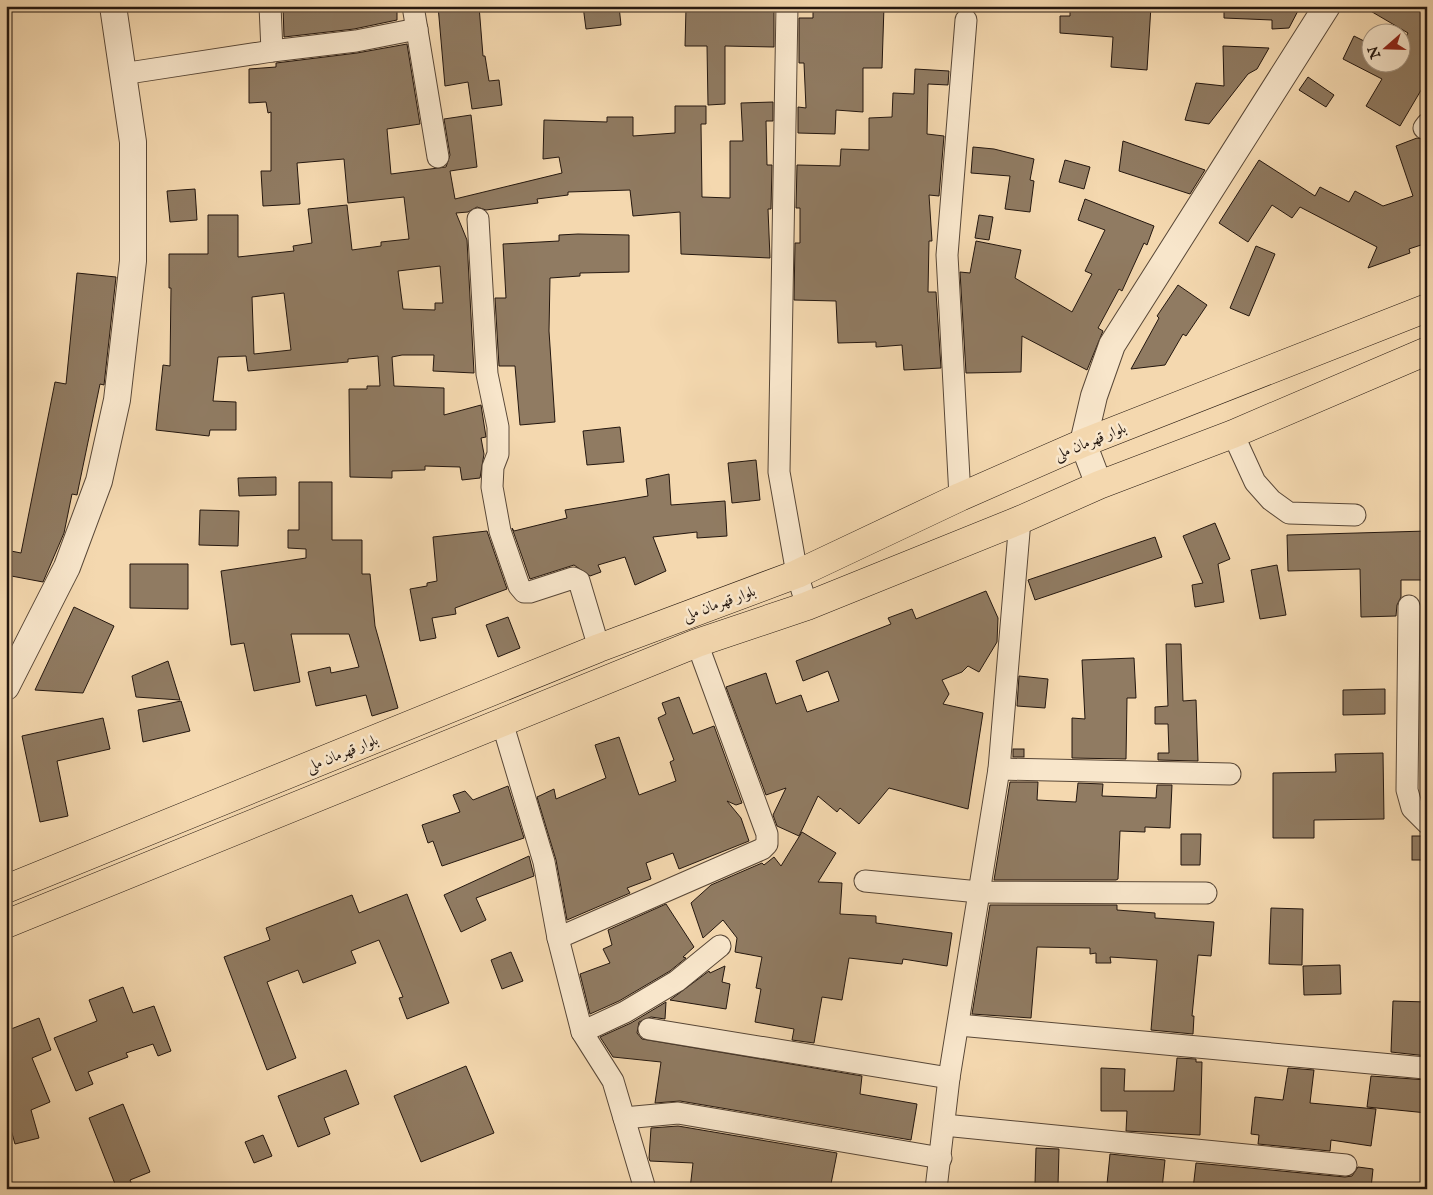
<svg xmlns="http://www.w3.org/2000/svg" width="1433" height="1195" viewBox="0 0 1433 1195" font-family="'IM FELL English',Amiri,serif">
<rect width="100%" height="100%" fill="#f4d8af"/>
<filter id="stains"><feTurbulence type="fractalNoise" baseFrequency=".004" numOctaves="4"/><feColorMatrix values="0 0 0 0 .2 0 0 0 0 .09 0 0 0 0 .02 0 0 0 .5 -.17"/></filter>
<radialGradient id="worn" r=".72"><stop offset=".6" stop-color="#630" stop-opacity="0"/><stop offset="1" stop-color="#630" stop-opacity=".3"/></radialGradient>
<g fill="#907b62" stroke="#24170f" fill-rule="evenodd">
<polygon points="283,6 397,6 397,20 354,29 284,37"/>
<polygon points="438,6 479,6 483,56 485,56 489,81 499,80 502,105 472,109 468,82 445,86"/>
<polygon points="583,6 619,6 621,25 586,29"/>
<polygon points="726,6 774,6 774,47 725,46 725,104 708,105 707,46 685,46 686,8 726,9"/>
<polygon points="813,6 884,6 882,68 863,68 863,112 836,110 835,134 798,133 798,107 806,108 804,63 799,63 799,18 813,18"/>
<polygon points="1070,6 1151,6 1147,70 1111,67 1113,37 1060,33 1060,16 1070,16"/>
<polygon points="1224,6 1288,6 1300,7 1289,28 1272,29 1272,20 1224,18"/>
<polygon points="1362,6 1427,6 1427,80 1400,126 1366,106 1382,79 1343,59 1354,36 1370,44 1370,62 1400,62 1400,47 1408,33"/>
<path d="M 407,44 L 420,124 L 387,129 L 391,174 L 446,167 L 450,155 L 444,119 L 471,115 L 477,167 L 450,171 L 455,199 L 562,173 L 559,157 L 543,159 L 544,120 L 607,122 L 607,117 L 633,117 L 633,136 L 675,133 L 675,106 L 706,106 L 706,124 L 701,124 L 702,197 L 730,198 L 730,141 L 743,141 L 741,103 L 773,102 L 773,121 L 766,121 L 767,165 L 772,165 L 771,209 L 768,209 L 770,258 L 681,254 L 680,212 L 633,216 L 630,190 L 568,192 L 568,195 L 537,199 L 538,203 L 486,210 L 477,207 L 468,212 L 456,213 L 467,240 L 474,373 L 433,371 L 434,355 L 402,355 L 392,357 L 394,386 L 444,388 L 444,415 L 481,405 L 486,437 L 481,438 L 484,454 L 480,478 L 462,480 L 460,467 L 425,466 L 425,470 L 392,471 L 392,478 L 350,477 L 349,389 L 367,389 L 367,386 L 380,386 L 378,356 L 348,359 L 348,362 L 248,371 L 246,356 L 218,357 L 213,401 L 236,402 L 236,430 L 210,430 L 209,436 L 156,430 L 163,365 L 170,366 L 171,288 L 169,288 L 169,254 L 208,254 L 208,215 L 238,215 L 238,257 L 294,251 L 293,246 L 312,243 L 308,209 L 347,205 L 352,250 L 381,246 L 381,242 L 409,239 L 404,197 L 348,203 L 344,159 L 297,163 L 300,204 L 263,206 L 261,171 L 271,171 L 271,112 L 268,113 L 266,102 L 249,103 L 249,69 L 276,67 L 276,63 L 357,53 ZM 440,266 L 443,303 L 435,303 L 435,310 L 403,309 L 398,271 ZM 284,293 L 291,350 L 254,354 L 252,297 Z"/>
<polygon points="1223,46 1269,48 1257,69 1248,74 1209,124 1185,120 1196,83 1224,86"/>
<polygon points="915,69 949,71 948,85 928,84 927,134 944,136 939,196 929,195 932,241 929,241 928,292 936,292 941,368 904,370 902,345 876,347 876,342 838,343 836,301 794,300 795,243 800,243 800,208 796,208 797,165 840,166 841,149 869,150 869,118 892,117 893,93 914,94"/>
<polygon points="1308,77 1334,95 1326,107 1299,90"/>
<polygon points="1417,138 1427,140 1427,243 1409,249 1410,253 1368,268 1377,247 1300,207 1292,218 1272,205 1248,242 1219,223 1259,160 1315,196 1320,187 1349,202 1355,191 1383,206 1413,196 1396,146"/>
<polygon points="1123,141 1205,170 1190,194 1119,171"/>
<polygon points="973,147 994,149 1034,159 1030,180 1034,181 1030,212 1005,209 1010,176 971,173"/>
<polygon points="1065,160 1090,167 1084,189 1059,182"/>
<polygon points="195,189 197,220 170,222 167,191"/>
<polygon points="1085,199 1154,226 1147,245 1144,243 1122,291 1119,289 1098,328 1103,331 1087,370 1022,336 1021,372 966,373 960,272 970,273 976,241 1021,250 1015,278 1072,312 1092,274 1085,271 1105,230 1078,220"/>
<polygon points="979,215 993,217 989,240 975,238"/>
<polygon points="578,234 629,235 629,272 580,273 580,276 550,278 549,331 555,422 520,425 515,366 499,366 495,298 506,298 503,244 559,241 559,235"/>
<polygon points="1256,246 1275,254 1249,316 1230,308"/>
<polygon points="77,273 116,277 104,385 100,384 77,495 72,494 64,533 43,582 6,575 6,550 21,553 55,382 66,384"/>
<polygon points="1178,285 1207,305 1186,336 1183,334 1165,365 1131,369 1159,318 1157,316"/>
<polygon points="620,427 624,462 587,465 583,431"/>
<polygon points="756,460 760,500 732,503 728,463"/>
<polygon points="669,474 671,505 725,501 727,536 697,538 697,532 653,537 666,571 635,585 625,557 598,565 601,572 590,576 574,565 530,579 512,528 514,531 567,518 565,510 648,496 646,479"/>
<polygon points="276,477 276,495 239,496 238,478"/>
<polygon points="299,482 332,482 332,540 362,540 362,574 370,574 375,626 398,708 372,716 366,695 316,706 308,672 330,667 331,673 359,667 349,634 291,634 300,682 254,691 244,643 231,645 221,571 306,558 306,549 288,548 288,530 299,530"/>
<polygon points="200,510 239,511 238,546 199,545"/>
<polygon points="1215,523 1230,559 1218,564 1224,602 1195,607 1192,585 1203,583 1183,536"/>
<polygon points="487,531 507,589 455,608 456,614 432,618 436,638 420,641 410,589 427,586 427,583 437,581 433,537"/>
<polygon points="1427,531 1427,580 1401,580 1401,597 1397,605 1396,616 1361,617 1360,569 1288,571 1287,535"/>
<polygon points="1155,537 1162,557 1035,600 1028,580"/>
<polygon points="130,564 188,564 188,609 130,608"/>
<polygon points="1277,565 1286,615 1260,619 1251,570"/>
<polygon points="986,591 998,618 997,642 979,672 968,666 962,672 942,680 949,694 943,704 983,713 968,809 889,788 859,824 840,808 837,812 818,796 799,836 777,826 773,815 786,788 766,795 726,687 766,673 776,704 801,695 807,712 839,701 828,671 803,681 796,661 891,624 888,618 912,609 916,619"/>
<polygon points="74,607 114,626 83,693 35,690"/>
<polygon points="508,617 520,648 498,657 486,625"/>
<polygon points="1166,644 1181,644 1183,701 1196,700 1198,761 1158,760 1158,753 1169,753 1168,724 1155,724 1155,707 1168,706"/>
<polygon points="1134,658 1136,698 1127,698 1126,759 1072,758 1072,718 1085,719 1082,660"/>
<polygon points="168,661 180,700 136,697 132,676"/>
<polygon points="1019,676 1048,679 1045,708 1017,706"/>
<polygon points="1385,689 1385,714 1343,715 1343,690"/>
<polygon points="679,697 693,734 714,726 742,803 736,805 727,801 741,818 749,841 679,869 673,853 646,863 651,879 627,888 630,893 567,920 556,860 537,797 554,789 556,799 606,778 595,745 619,737 639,795 676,781 670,762 674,760 658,718 666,714 662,703"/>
<polygon points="181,701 190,731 143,742 138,710"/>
<polygon points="103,718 110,749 57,761 68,816 40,822 22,736"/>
<rect x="1013" y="749" width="11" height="8"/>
<polygon points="1383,753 1384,819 1314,820 1314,838 1273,838 1273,773 1336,772 1335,754"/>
<polygon points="1010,782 1038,782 1037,800 1076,802 1078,783 1103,784 1102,796 1156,798 1157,785 1172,785 1170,828 1145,827 1145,832 1120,831 1118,879 1116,880 994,880"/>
<polygon points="508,786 524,838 442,866 433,841 428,843 422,825 460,812 453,795 465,791 473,800"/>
<polygon points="802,832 836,853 818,882 842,883 840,914 876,916 876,923 952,933 947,966 903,959 902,964 849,958 842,1000 822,997 814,1043 792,1040 794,1029 755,1022 761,989 756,988 762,957 735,952 737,938 723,920 703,938 691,903 711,885 762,863 764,865 774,857 781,866"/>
<polygon points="1181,834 1201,834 1200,865 1181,865"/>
<rect x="1412" y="836" width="15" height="24"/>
<polygon points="529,856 534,876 476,898 486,920 461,932 444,895"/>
<polygon points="407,894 449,1003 407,1019 399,998 403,997 379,940 351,951 356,963 303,983 298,970 267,982 296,1058 267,1070 224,957 270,940 266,928 352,895 359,913"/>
<polygon points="666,904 694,947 683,957 686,958 670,971 619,1001 590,1014 580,974 610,963 603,949 612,945 608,930"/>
<polygon points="990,905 1117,905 1117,910 1155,913 1155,918 1214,922 1211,956 1198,955 1192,1016 1194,1016 1193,1034 1151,1030 1157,960 1110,957 1111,963 1096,963 1096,953 1090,954 1090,948 1037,947 1031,1018 972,1014"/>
<polygon points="1271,908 1303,909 1302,965 1269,964"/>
<polygon points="511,952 523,981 502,989 491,960"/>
<polygon points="1340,965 1341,994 1304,995 1303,966"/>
<polygon points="725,966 722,982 730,984 726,1009 670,1000 709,971 710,973"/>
<polygon points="123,987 133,1013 154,1006 171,1051 158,1056 153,1044 126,1053 128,1057 88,1072 93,1084 76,1091 54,1038 97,1021 89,1000"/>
<polygon points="1393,1001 1427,1002 1427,1056 1391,1052"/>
<polygon points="666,1002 665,1019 651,1017 639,1022 637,1033 642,1039 862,1076 860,1094 917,1104 911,1140 680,1101 655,1103 661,1062 613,1057 600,1037 631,1023"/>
<polygon points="39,1018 51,1050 32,1058 50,1102 31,1110 39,1138 15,1144 6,1112 6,1031"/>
<polygon points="1177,1058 1196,1059 1196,1062 1202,1062 1200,1135 1126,1131 1127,1111 1101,1111 1101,1068 1125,1069 1124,1091 1174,1091"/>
<polygon points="466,1066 494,1133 421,1162 394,1096"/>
<polygon points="1288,1068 1314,1070 1310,1103 1376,1109 1371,1146 1331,1140 1330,1151 1258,1144 1259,1135 1251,1134 1255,1097 1283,1100"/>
<polygon points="346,1070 359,1104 324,1118 330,1134 298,1147 278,1096"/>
<polygon points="1371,1076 1427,1080 1427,1113 1367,1107"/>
<polygon points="123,1104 150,1172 130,1180 134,1189 117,1189 89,1118"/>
<polygon points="678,1126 837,1153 830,1189 690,1189 693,1163 650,1161 649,1158 651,1128"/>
<polygon points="263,1135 272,1156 254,1163 245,1142"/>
<polygon points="1036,1148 1059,1149 1058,1185 1035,1184"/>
<polygon points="1110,1154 1165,1160 1162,1189 1107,1184"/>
<polygon points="1196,1163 1345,1177 1352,1176 1358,1167 1373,1169 1371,1188 1349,1185 1349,1189 1193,1189"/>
</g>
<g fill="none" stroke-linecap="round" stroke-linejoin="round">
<defs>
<g id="minor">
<polyline points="270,6 272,51"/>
<polyline points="413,6 438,157"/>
<polyline points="787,6 779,472 797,574 807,606"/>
<polyline points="122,74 272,51 356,41 417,29"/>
<polyline points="1424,128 1427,124"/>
<polyline points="478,219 487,374 498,427 498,454 493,467 492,487 500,531 519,586 524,592 530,592 573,578 579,581 599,648"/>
<polyline points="1233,434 1255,482 1271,500 1289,513 1355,515"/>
<polyline points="960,497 947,255 966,20"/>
<polyline points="1409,606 1407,790 1412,808 1427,823"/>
<polyline points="502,722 544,862 558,938 582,1032 613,1081 645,1189"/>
<polyline points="999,769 1230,774"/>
<polyline points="865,881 979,892 1206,893"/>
<polyline points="558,938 762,849 767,844 767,834 697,643"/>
<polyline points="959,1025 1425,1068"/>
<polyline points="649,1029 949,1078"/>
<polyline points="582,1032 625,1012 677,981 720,946"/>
<polyline points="624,1118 678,1113 941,1158"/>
<polyline points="944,1125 1346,1165"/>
<polyline points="936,1189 949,1078 999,769 1020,520"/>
</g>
<g id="tertiary">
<polyline points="1099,485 1083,443 1094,396 1112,345 1327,6"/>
<polyline points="6,687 67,567 99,481 117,400 133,261 133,142 113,6"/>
</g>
<g id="trunk">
<polyline points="6,889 599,648 797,574 960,497 1083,443 1427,308"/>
<polyline points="6,924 697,643 807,606 1020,520 1099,485 1233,434 1427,351"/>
</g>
</defs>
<use href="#minor" stroke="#584737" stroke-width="23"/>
<use href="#tertiary" stroke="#584737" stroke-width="28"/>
<use href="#trunk" stroke="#24170f" stroke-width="29"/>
<use href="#minor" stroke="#f8e6cb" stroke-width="21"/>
<use href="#tertiary" stroke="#f8e6cb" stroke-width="26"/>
<use href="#trunk" stroke="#f4d8af" stroke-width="28"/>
</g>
<g text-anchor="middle" stroke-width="5" stroke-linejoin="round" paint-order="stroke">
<g font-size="15" fill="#24170f" stroke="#f8e6cb">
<text transform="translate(1090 441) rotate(-22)" y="5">بلوار قهرمان ملی</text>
<text transform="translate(719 603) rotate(-20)" y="5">بلوار قهرمان ملی</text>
<text transform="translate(342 753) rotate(-22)" y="5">بلوار قهرمان ملی</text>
</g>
</g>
<rect width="1433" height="1195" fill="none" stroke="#f4d8af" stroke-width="25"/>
<rect x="8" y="8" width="1418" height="1180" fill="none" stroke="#24170f" stroke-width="2.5"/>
<rect x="12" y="12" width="1408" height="1170" fill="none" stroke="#24170f"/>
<g transform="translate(1386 48) rotate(250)"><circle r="24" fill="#f8e6cb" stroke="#a39380"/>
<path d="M0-4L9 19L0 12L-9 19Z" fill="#8f2418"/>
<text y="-8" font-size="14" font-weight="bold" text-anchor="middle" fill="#24170f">N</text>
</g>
<rect width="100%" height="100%" filter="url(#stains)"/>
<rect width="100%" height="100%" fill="url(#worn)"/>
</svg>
